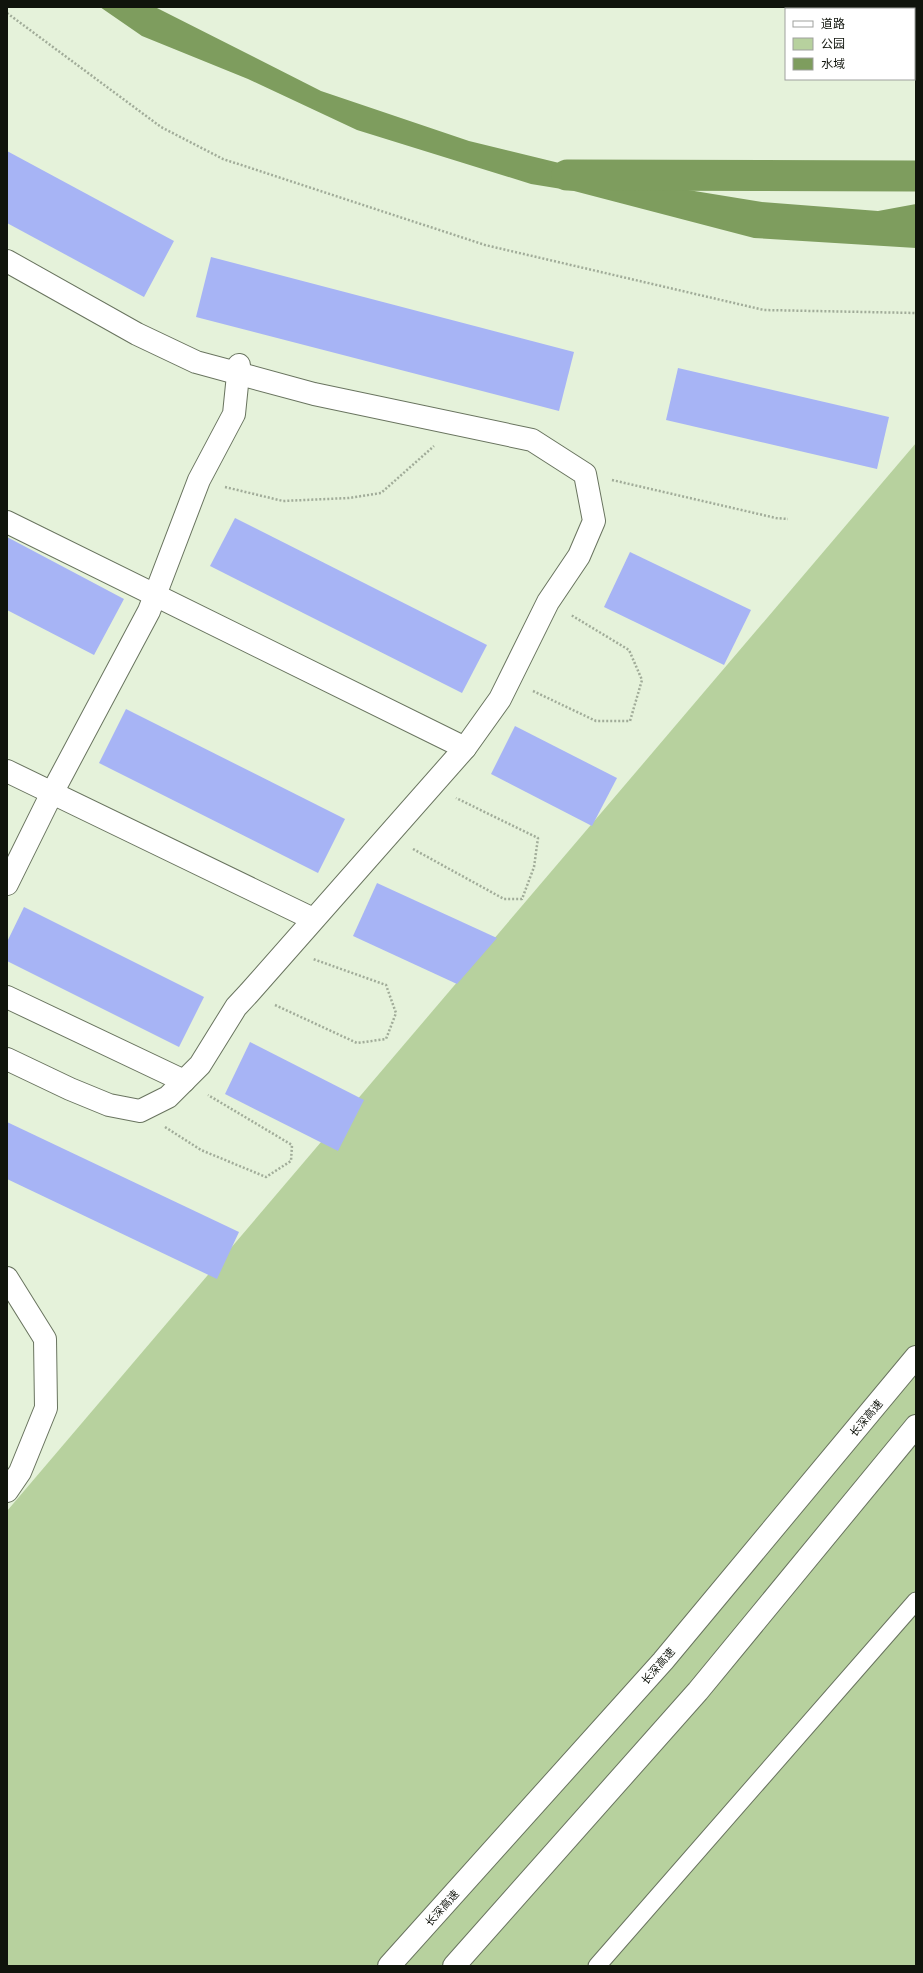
<svg xmlns="http://www.w3.org/2000/svg" width="923" height="1973" viewBox="0 0 923 1973" font-family="Rubik,'Noto Sans SC',sans-serif">
<rect width="100%" height="100%" fill="#e5f2da"/>
<polygon fill="#b7d19e" points="916,443 916,1966 7,1966 7,1511"/>
<polygon fill="#7e9d5e" points="100,7 155,7 321,91 469,141 633,181 762,202 878,211 916,204 916,248 754,238 574,191 531,184 357,130 248,79 142,36"/>
<g fill="none" stroke-linecap="round" stroke-linejoin="round">
<polyline stroke="#7e9d5e" stroke-width="31" points="567,175 916,176"/>
</g>
<g fill="#a7b4f5">
<polygon points="7,151 174,241 144,297 7,223"/>
<polygon points="211,257 574,352 559,411 196,317"/>
<polygon points="678,368 889,417 877,469 666,420"/>
<polygon points="235,518 487,645 462,693 210,566"/>
<polygon points="7,537 124,599 94,655 7,610"/>
<polygon points="630,552 751,610 724,665 604,607"/>
<polygon points="126,709 345,819 318,873 99,763"/>
<polygon points="515,726 617,778 592,826 491,774"/>
<polygon points="377,883 497,938 457,984 353,936"/>
<polygon points="24,907 204,997 179,1047 7,961 7,942"/>
<polygon points="250,1042 364,1100 338,1151 225,1094"/>
<polygon points="7,1122 239,1232 217,1279 7,1179"/>
</g>
<g fill="none" stroke-linecap="round" stroke-linejoin="round">
<defs>
<polyline id="lane" points="597,1966 916,1601"/>
<g id="street">
<polyline points="7,261 137,334 196,362 314,394 532,440 585,474 594,521 579,556 548,602 500,699 465,748 249,993 236,1007 200,1065 168,1097 140,1111 109,1105 70,1089 7,1059"/>
<polyline points="7,522 465,748"/>
<polyline points="7,771 313,919"/>
<polyline points="7,884 52,793 149,611 199,480 234,414 239,365"/>
<polyline points="7,997 184,1081"/>
<polyline points="7,1278 45,1339 46,1408 20,1472 7,1491"/>
</g>
<g id="highway">
<polyline points="389,1966 663,1661 916,1357"/>
<polyline points="454,1966 698,1691 916,1426"/>
</g>
</defs>
<use href="#lane" stroke="#69745f" stroke-width="19"/>
<use href="#street" stroke="#69745f" stroke-width="24"/>
<use href="#highway" stroke="#69745f" stroke-width="24"/>
<g stroke="#a1ac99" stroke-width="2.5" stroke-dasharray="2 2" stroke-linecap="butt">
<polyline points="7,13 161,127 223,159 485,245 764,310 916,313"/>
<polyline points="612,480 776,518 788,519"/>
<polyline points="225,487 283,501 349,498 381,493 434,446"/>
<polyline points="533,691 596,721 630,721 642,680 629,650 571,615"/>
<polyline points="413,849 504,899 522,899 534,867 538,838 456,798"/>
<polyline points="275,1005 357,1043 386,1039 396,1013 386,985 313,959"/>
<polyline points="165,1127 201,1150 266,1177 291,1161 292,1145 208,1095"/>
</g>
<use href="#lane" stroke="#fff" stroke-width="17"/>
<use href="#street" stroke="#fff" stroke-width="22"/>
<use href="#highway" stroke="#fff" stroke-width="22"/>
</g>
<g text-anchor="middle" stroke-width="3" stroke-linejoin="round" paint-order="stroke">
<g font-size="11" fill="#10140c" stroke="#fff">
<text transform="translate(866 1418) rotate(-50)" y="4">长深高速</text>
<text transform="translate(658 1666) rotate(-49)" y="4">长深高速</text>
<text transform="translate(442 1908) rotate(-48)" y="4">长深高速</text>
</g>
</g>
<rect width="923" height="1973" fill="none" stroke="#10140c" stroke-width="16"/>
<rect x="785" y="8" width="130" height="72" fill="#ffffff" stroke="#9fa19e"/>
<rect x="793" y="21" width="20" height="6" fill="#ffffff" stroke="#9fa19e"/>
<text x="821" y="28" font-size="12" fill="#10140c">道路</text>
<rect x="793" y="38" width="20" height="12" fill="#b7d19e" stroke="#9fa19e"/>
<text x="821" y="48" font-size="12" fill="#10140c">公园</text>
<rect x="793" y="58" width="20" height="12" fill="#7e9d5e" stroke="#9fa19e"/>
<text x="821" y="68" font-size="12" fill="#10140c">水域</text>
</svg>
